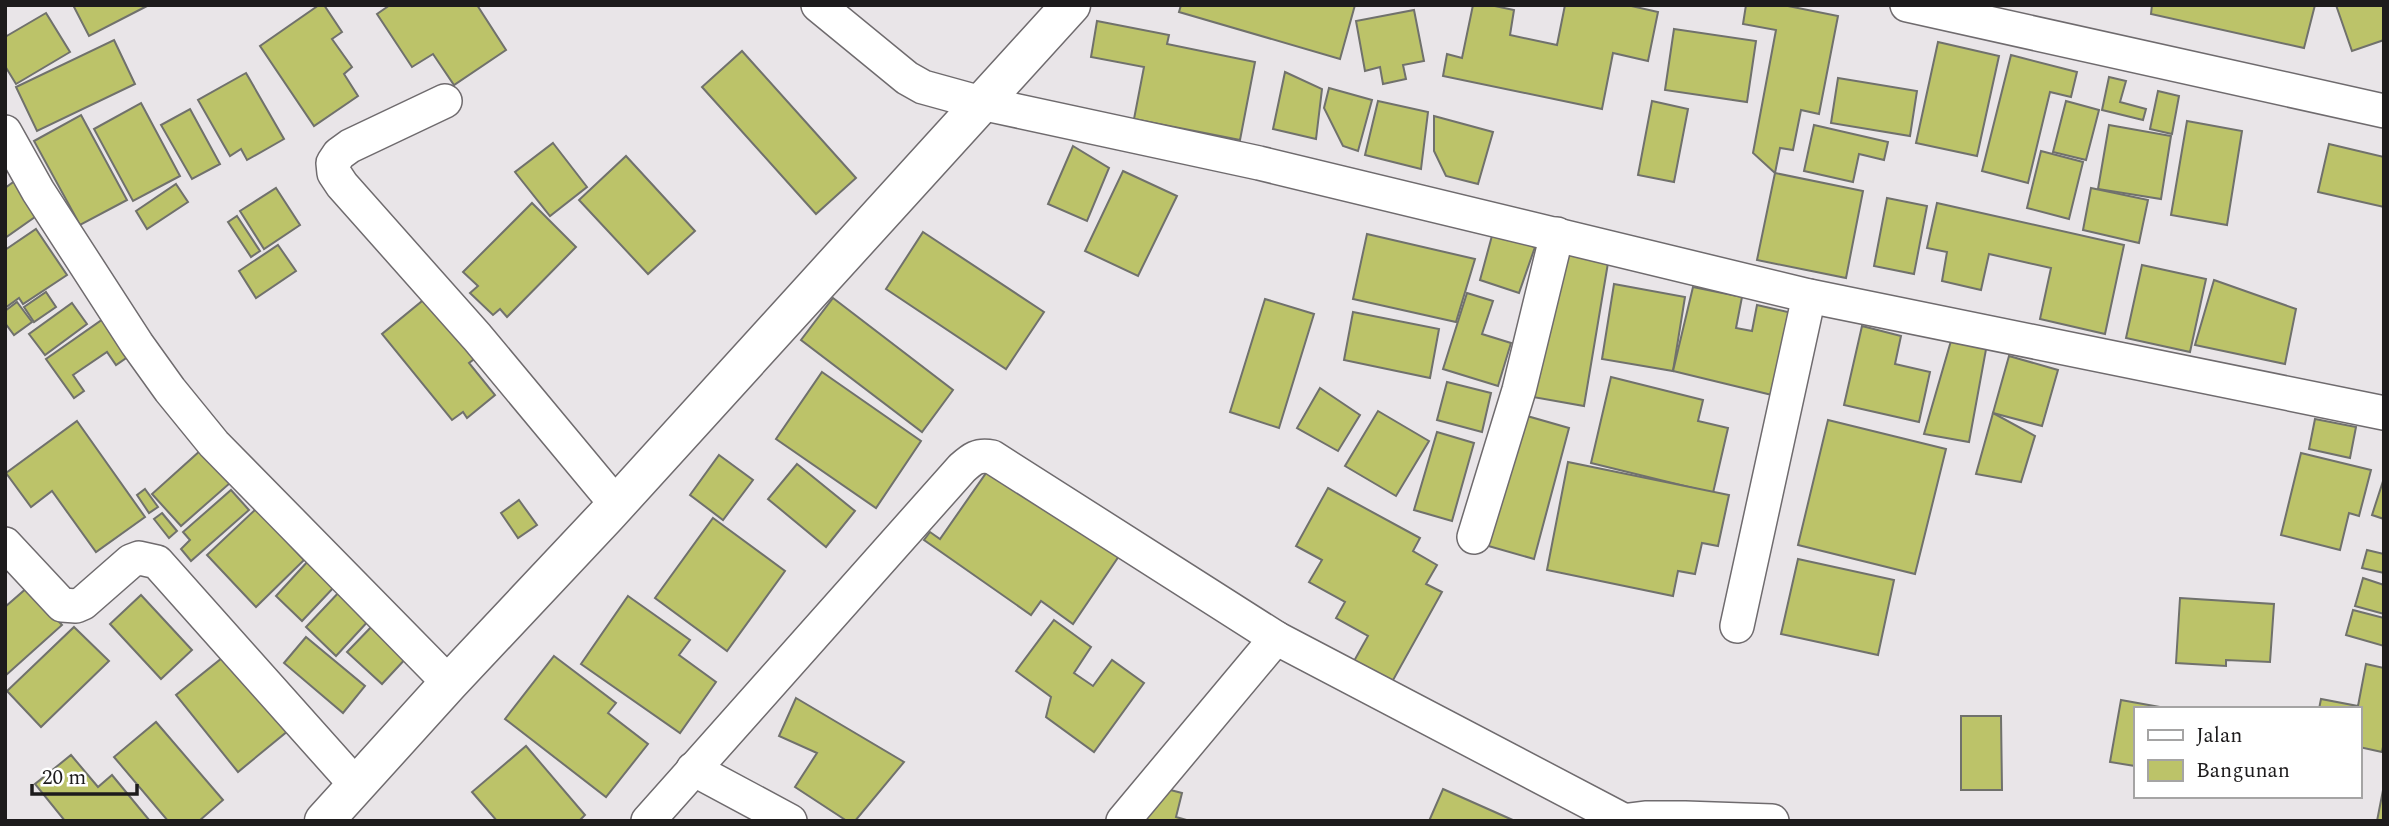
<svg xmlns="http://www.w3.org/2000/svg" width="2389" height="826" viewBox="0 0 2389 826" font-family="Spectral,serif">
<rect width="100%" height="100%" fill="#e9e5e8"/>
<g fill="#bcc369" stroke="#70716c" stroke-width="2">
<polygon points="73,5 149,5 89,36"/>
<polygon points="319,5 324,5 342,32 332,39 352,67 344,74 358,96 314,126 260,46"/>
<polygon points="390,5 477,5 506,50 454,85 433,54 412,67 377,14"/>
<polygon points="1181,5 1355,5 1340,59 1179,12"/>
<polygon points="1473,5 1490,5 1514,10 1510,35 1557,45 1565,5 1627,5 1658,12 1648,61 1613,53 1602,109 1443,76 1447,54 1462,58"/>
<polygon points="1746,5 1783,5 1838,16 1819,114 1801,110 1793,150 1780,148 1775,173 1753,153 1776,30 1743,24"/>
<polygon points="2152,5 2315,5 2304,48 2151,14"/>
<polygon points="2336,5 2384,5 2384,40 2352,51"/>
<polygon points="1414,10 1424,61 1403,65 1406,79 1383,84 1380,67 1365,71 1356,21"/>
<polygon points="46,13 70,52 16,84 5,66 5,37"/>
<polygon points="1097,21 1169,35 1167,44 1255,62 1240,140 1134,119 1144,67 1091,57"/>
<polygon points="1674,29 1756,41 1747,102 1665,90"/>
<polygon points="114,40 135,84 37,131 16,87"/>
<polygon points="1938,42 1999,56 1977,156 1916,143"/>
<polygon points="742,51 856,178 816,214 702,87"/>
<polygon points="2011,55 2077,72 2071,97 2050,92 2028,183 1982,171"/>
<polygon points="1285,72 1322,89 1316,139 1273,129"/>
<polygon points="246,73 284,139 247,160 241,149 230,156 198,100"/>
<polygon points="2109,77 2126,81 2120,102 2146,109 2143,120 2102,110"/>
<polygon points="1838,78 1917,91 1910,136 1831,123"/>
<polygon points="1329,88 1372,100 1358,151 1343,146 1324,108"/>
<polygon points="2158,91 2179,96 2172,134 2150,129"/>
<polygon points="1378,101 1428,112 1421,169 1365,155"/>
<polygon points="1652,101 1688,109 1674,182 1638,175"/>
<polygon points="2066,101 2099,110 2086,160 2053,152"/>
<polygon points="141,103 180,176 133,201 94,129"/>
<polygon points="190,109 220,164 192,179 161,125"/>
<polygon points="81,115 127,200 80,225 34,141"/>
<polygon points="1434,116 1493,132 1478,184 1446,176 1434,151"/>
<polygon points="2187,121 2242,131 2227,225 2171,215"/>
<polygon points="1814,125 1888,142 1884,160 1859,154 1853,182 1804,171"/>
<polygon points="2109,125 2171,136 2161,199 2098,189"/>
<polygon points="553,143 587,187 550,216 515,172"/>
<polygon points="2329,144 2384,157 2384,207 2318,192"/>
<polygon points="1073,146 1109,168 1087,221 1048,204"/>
<polygon points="2041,151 2083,162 2069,219 2027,208"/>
<polygon points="626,156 695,231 648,274 579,200"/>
<polygon points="1123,171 1177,196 1138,276 1085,251"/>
<polygon points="1775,173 1863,191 1846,278 1757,260"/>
<polygon points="19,178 42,212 5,238 5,188"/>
<polygon points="176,184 188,202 147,229 136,211"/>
<polygon points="276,188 300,225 264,249 240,211"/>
<polygon points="2091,188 2148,200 2139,243 2083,230"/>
<polygon points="1887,198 1927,206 1914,274 1874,266"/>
<polygon points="532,203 576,247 507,317 500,309 493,315 470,293 478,286 463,272"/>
<polygon points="1937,203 2124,245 2105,334 2040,319 2051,268 1989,254 1981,290 1942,281 1947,252 1927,248"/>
<polygon points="237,216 260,251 251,257 228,222"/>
<polygon points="36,229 67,275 23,304 19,298 5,308 5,250"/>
<polygon points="923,232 1044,312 1006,369 886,289"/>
<polygon points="1493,232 1535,247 1519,293 1480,280"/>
<polygon points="1367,234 1475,259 1456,322 1353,299"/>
<polygon points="278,245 296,271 256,298 239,271"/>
<polygon points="1558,248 1609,257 1584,406 1533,397"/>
<polygon points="2142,265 2206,279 2190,352 2126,338"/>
<polygon points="2214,280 2296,309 2285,364 2195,345"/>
<polygon points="1614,284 1685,297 1673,371 1602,359"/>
<polygon points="1693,287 1742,297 1736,328 1752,331 1757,305 1792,313 1776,396 1673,371"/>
<polygon points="46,292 56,307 34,322 24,307"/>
<polygon points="1467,293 1493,301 1482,334 1511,343 1498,386 1443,369"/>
<polygon points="427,297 477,357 469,363 495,395 467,418 463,412 452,420 382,334"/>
<polygon points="833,298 953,390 922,432 801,340"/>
<polygon points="1265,299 1314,314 1279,428 1230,412"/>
<polygon points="17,302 32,322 14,335 5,323 5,311"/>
<polygon points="72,303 87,324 45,355 29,334"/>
<polygon points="1353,312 1439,329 1430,378 1344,360"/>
<polygon points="106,317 132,354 116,365 107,352 73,375 84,391 74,398 46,359"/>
<polygon points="1862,326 1901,336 1895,364 1930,372 1919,422 1844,405"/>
<polygon points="1953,334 1987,344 1969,442 1924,434"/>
<polygon points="2009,356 2058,370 2042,426 1993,413"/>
<polygon points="822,372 921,441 876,508 776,439"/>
<polygon points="1611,377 1703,400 1698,421 1728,428 1713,493 1591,463"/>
<polygon points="1447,382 1491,393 1482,432 1437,420"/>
<polygon points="1320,388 1360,415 1338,451 1297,428"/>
<polygon points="1378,411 1429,441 1396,496 1345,466"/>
<polygon points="1993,413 2035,436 2021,482 1976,474"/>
<polygon points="1520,414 1569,428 1534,559 1485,545"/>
<polygon points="2315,419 2356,427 2350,458 2309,449"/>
<polygon points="1828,420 1946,449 1915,574 1798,545"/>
<polygon points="77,421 145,517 96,552 52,491 31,507 6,473"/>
<polygon points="1437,432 1474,443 1452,521 1414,510"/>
<polygon points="201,450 230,483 181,526 152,494"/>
<polygon points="2301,453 2371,470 2359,516 2349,513 2340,550 2281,535"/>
<polygon points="719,455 753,480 723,520 690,495"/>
<polygon points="1568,462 1729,495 1718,546 1702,543 1695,574 1678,571 1673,596 1547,570"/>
<polygon points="797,464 855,511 826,547 768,499"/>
<polygon points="991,466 1119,556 1073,624 1041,601 1031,615 924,540 930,532 940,539"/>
<polygon points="2384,478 2384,519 2372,515"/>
<polygon points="1328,488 1420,538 1413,551 1437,565 1426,584 1442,592 1392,682 1354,661 1368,636 1336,618 1345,602 1309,582 1322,560 1296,546"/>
<polygon points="145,489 158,507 149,513 137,495"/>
<polygon points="231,490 249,510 191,561 181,549 190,540 183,532"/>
<polygon points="519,500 537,525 518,538 501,513"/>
<polygon points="256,509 304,560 256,607 207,555"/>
<polygon points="162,513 177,531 169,538 154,519"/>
<polygon points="713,518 785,571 727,651 655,598"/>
<polygon points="2367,550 2384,554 2384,573 2362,568"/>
<polygon points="1798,559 1894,580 1878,655 1781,634"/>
<polygon points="309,560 336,585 302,621 276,596"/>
<polygon points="2363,578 2384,585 2384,614 2355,606"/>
<polygon points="28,587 62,625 5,676 5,607"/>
<polygon points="342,589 371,618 336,656 306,627"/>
<polygon points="141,595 192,650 161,679 110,624"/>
<polygon points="628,596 690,640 679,655 716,682 680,733 581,664"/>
<polygon points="2180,598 2274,604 2270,662 2226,660 2226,666 2176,663"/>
<polygon points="2353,610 2384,618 2384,646 2346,635"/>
<polygon points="1054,620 1091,647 1074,673 1093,686 1112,660 1144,683 1094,752 1046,717 1051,697 1016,671"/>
<polygon points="375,623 409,655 382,684 347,652"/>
<polygon points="74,627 109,661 41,727 7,691"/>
<polygon points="306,637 365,686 343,713 284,663"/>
<polygon points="227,654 289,730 238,772 176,695"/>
<polygon points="554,656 616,703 608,713 648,744 606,797 505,719"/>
<polygon points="2366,664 2384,668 2384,742 2382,752 2359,747 2359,709 2319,709 2321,699 2358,706"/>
<polygon points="796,698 904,762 855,821 847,821 795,787 817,753 779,736"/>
<polygon points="2121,700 2171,709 2135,709 2135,766 2110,762"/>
<polygon points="1961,716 2001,716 2002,790 1961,790"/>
<polygon points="156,722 223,800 199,821 168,821 114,757"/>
<polygon points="526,746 585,815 579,821 497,821 472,792"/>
<polygon points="71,755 98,787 112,775 150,821 65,821 35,784"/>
<polygon points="2384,785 2384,821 2377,821"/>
<polygon points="1155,786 1182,793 1176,817 1190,821 1146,821"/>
<polygon points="1443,789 1515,821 1429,821"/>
</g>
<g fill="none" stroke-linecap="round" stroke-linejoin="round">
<defs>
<g id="minor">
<polyline points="818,5 907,78 923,87 981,103 1259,163 1809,296 2384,413"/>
<polyline points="1907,5 2384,111"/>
<polyline points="445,101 350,146 339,154 333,163 334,173 342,185 477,337 616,504"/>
<polyline points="5,132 38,191 137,344 170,390 214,444 449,683"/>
<polyline points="1474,537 1519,390 1557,234"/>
<polyline points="5,544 62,605 76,606 83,603 131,561 139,558 157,562 356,785"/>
<polyline points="1737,626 1809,296"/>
<polyline points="1276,638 1621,819"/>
<polyline points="693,769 790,821"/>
<path d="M 648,821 L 962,468 C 972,459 978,454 992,457 L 1276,638 L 1123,821"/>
<polyline points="1621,821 1645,818 1685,818 1772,821"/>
</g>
<polyline id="secondary" points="324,821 449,683 607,515 1071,5"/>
</defs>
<use href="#minor" stroke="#6f6b6e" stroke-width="36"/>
<use href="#secondary" stroke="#6f6b6e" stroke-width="41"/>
<use href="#minor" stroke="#fff" stroke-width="33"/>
<use href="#secondary" stroke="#fff" stroke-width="38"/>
</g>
<rect width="2389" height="826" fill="none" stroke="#1d1b1c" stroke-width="14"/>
<rect x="2134" y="707" width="228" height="91" fill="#ffffff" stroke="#a5a4a4" stroke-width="2"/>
<rect x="2148" y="730" width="35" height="10" fill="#ffffff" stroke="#a5a4a4" stroke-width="2"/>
<text x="2196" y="742" font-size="21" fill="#1d1b1c">Jalan</text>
<rect x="2148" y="760" width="35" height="21" fill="#bcc369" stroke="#a5a4a4" stroke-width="2"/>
<text x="2196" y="777" font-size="21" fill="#1d1b1c">Bangunan</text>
<path d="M32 784v10h105v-10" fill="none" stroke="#1d1b1c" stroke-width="3.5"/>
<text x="42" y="784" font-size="21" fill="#1d1b1c" stroke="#ffffff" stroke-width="5" paint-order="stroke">20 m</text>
</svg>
